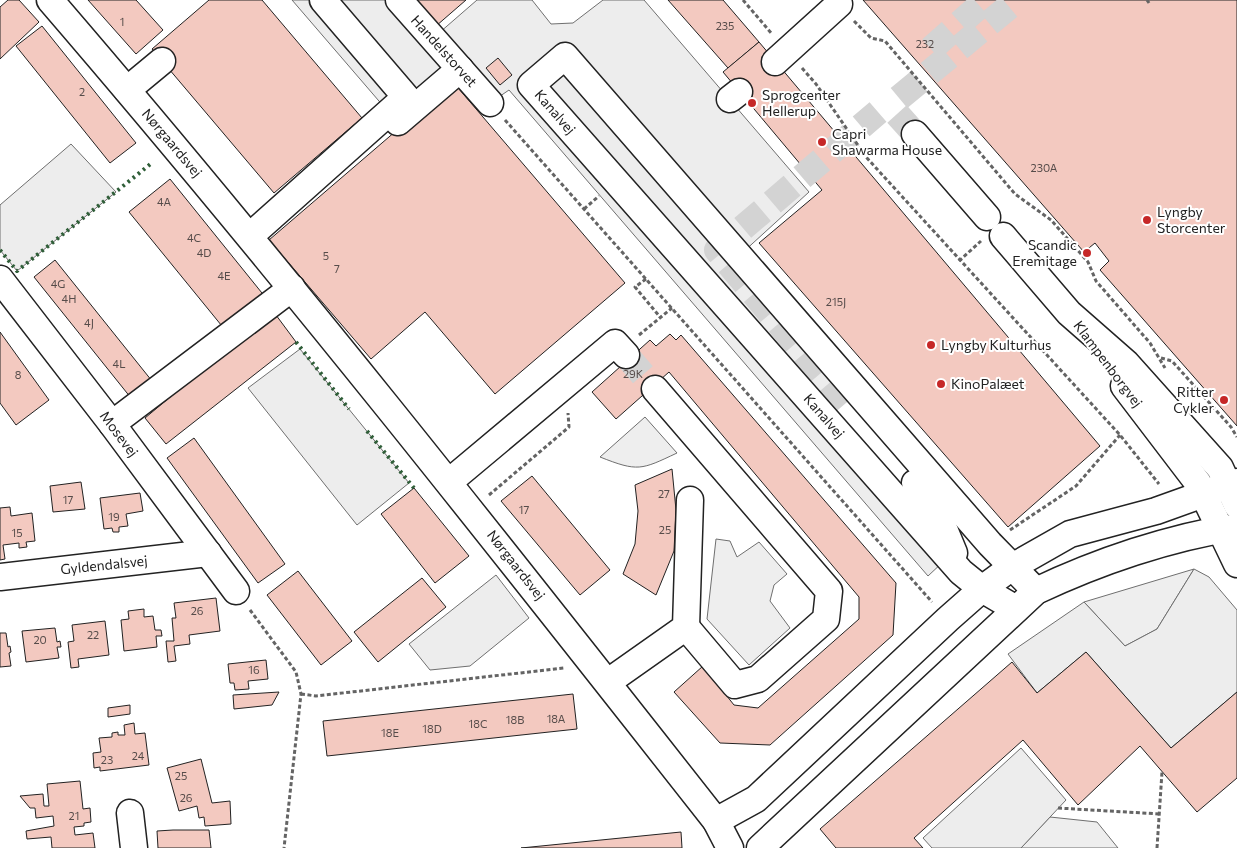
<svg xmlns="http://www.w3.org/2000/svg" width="1237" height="848" viewBox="0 0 1237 848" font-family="Commissioner,sans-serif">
<rect width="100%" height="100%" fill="#fff"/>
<g fill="#eee" stroke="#6f6f6f">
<path d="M 645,417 L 677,453 C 641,470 638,472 600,457 Z"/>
<polygon points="716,539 730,541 737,557 759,542 787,574 774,585 770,601 790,628 749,665 707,619"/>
<polygon points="1194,569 1157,629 1125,646 1084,602"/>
<polygon points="1050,817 1097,822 1118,848 1021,848"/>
</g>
<g fill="#ededed" stroke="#6f6f6f">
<polygon points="292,0 409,0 439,33 477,0 532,0 551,24 573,23 603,0 644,0 809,192 741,254 855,382 830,404 944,561 928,576 509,90 490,103 460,69 397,122"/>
<polygon points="71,144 116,192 17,271 0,250 0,205"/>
<polygon points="300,349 409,483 357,525 248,388"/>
<polygon points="1194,569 1209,577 1237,610 1237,692 1171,748 1086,652 1037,693 1008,654 1084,602 1125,646 1157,629"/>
<polygon points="496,575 529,618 470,666 430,670 409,644"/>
<polygon points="1021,748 1066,800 1021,848 932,848 923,838"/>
</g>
<g fill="#f3c9c0" stroke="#222">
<polygon points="8,0 19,0 39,22 0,59 0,7"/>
<polygon points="88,0 136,0 163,30 136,54"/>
<polygon points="209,0 262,0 362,118 274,193 152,49"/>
<polygon points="414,0 466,0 436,26"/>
<polygon points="668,0 723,0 759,42 728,68"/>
<polygon points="863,0 1237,0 1237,426 1100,270 1109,261 1095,243 1084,252"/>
<polygon points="42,26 136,143 110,163 16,46"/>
<polygon points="759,42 1100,446 1008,527 759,243 822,190 723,72"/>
<polygon points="498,58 512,75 500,85 486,68"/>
<polygon points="453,82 625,283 495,394 425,312 371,359 269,240"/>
<polygon points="170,179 266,298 226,331 129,212"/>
<polygon points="55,260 152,381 131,398 34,277"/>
<polygon points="273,311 296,342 166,444 145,418"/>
<polygon points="0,332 49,400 16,425 0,403"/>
<polygon points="670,334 676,340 681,335 896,583 893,635 770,745 720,743 674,692 703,666 734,705 758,708 859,619 859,597 669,372 616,419 592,392 650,340 656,346"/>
<polygon points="194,438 285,564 258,583 167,458"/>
<polygon points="672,469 676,510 674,551 656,595 623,574 635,544 638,511 635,485"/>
<polygon points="532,476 610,570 580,595 501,501"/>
<polygon points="81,482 85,509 53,512 50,486"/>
<polygon points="414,488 469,556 435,583 381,514"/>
<polygon points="140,493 143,511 126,514 128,526 119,527 119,532 113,532 112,528 104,529 100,498"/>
<polygon points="10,507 11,516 32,513 35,541 26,542 27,547 19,548 19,543 3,545 5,559 0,560 0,508"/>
<polygon points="298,571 352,641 321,665 267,595"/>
<polygon points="422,578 446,607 378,662 354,632"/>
<polygon points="216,598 220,631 189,635 190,644 174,646 176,661 168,662 166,641 174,641 172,618 176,618 174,603"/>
<polygon points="144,609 144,617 153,616 155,630 161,630 162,636 156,636 157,647 124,651 121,620 129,619 128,611"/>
<polygon points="105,621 109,655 78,659 79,667 71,668 68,642 74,641 72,625"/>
<polygon points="55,628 57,642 60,641 61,647 57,647 59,658 26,662 22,631"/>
<polygon points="0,633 6,633 8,647 10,646 11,652 9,653 11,666 0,667"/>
<polygon points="1086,652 1171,748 1237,692 1237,778 1197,812 1140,746 1078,805 1023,740 914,838 923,848 836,848 820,829 1012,662 1037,693"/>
<polygon points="266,660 268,679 248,681 249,689 235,690 234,683 230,683 228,664"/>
<polygon points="279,692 272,705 234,709 233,695"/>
<polygon points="573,694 577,729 327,756 323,721"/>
<polygon points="130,705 130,714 108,717 108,708"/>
<polygon points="134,723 135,734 145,733 149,765 100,771 100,767 94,768 93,753 101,752 99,738 112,737 112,733 118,732 118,735 125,735 124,725"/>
<polygon points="201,759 212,803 230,801 231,824 205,826 204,817 199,818 197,806 179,811 167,768"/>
<polygon points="80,781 83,809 90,808 91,822 84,823 84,826 74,827 75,835 93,833 95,848 52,848 51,837 27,839 26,831 54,826 53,816 36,818 35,808 30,808 20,796 43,794 44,806 49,806 47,784"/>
<polygon points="173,830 209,830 211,848 158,848 157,831"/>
<polygon points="681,832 682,848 521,848"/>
</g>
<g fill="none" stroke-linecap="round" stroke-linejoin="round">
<g stroke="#d3d3d3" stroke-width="26" stroke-dasharray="26 13" stroke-linecap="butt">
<polyline points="931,49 986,0"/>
<polyline points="899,98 1017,0"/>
<polyline points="897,114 915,134"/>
<polyline points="626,355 655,389"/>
<polyline points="846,403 717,250 878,112"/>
</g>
<defs>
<g id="minor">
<path d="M 50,0 C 280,267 498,544 716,821 L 730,848"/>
<polyline points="399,0 490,103"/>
<polyline points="775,62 839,4"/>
<polyline points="127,90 162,61"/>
<polyline points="730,99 739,92"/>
<polyline points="398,122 460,69"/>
<polyline points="915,134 987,217"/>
<polyline points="250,236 406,97 323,0"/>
<polyline points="1003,236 1069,313 1126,363 1220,468 1237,505"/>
<polyline points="0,279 112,424 236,591"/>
<polyline points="1124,386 1198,483 1237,564"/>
<polyline points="655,389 829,591 826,619 758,679 735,685 686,627"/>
<polyline points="112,424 292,288"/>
<polyline points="449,482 615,343 626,355"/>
<polyline points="915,483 935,507 954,553"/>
<polyline points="0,577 208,553"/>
<polyline points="1016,609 982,589 961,572 531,85 565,56 990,544 1036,591"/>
<polyline points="608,682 686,627 690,500"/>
<polyline points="130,813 134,848"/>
<polyline points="716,821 756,799 948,619 982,589 1012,567 1070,534 1156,511 1237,482"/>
<path d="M 760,848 L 1036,591 C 1097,562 1170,537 1237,527"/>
</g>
</defs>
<use href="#minor" stroke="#222" stroke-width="29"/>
<g stroke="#646464" stroke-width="3" stroke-dasharray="4 2.5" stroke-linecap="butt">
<polyline points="743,0 772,34"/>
<polyline points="1147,0 1149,3"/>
<polyline points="854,21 871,38 885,41 1015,194 1051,220 1088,262 1096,281 1150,343 1165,368"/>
<polyline points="802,68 816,84 866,157 1120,435 1159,484"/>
<polyline points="505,120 932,602"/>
<polyline points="584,209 599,196"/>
<polyline points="959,261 981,241"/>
<polyline points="646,279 635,287 660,317"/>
<polyline points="639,335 672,308"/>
<polyline points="1161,358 1172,361 1231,427 1237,437"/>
<polyline points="489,495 569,427 568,413"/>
<polyline points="1010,530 1076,486 1120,435"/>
<polyline points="250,610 296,672 301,694 284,848"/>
<polyline points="301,694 316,696 564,668"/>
<polyline points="1058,808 1160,814"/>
<polyline points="1157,848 1162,772"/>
</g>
<use href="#minor" stroke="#fff" stroke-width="26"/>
<g stroke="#2f5e38" stroke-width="4" stroke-dasharray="2.5 4" stroke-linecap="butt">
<polyline points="0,250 17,271 153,162"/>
<polyline points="296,342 349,409"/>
<polyline points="367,431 414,488"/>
</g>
</g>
<g fill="#c62828" stroke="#fff" stroke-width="2">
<circle cx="752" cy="103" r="5"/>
<circle cx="822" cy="142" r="5"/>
<circle cx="1147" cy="220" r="5"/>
<circle cx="1087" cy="253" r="5"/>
<circle cx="931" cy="345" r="5"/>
<circle cx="941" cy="384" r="5"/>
<circle cx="1224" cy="400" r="5"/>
</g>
<g text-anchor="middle" stroke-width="4" stroke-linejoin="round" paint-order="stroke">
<g font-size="11" fill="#564c4a">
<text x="122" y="26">1</text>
<text x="725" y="30">235</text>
<text x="925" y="48">232</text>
<text x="82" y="96">2</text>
<text x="1044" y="172">230A</text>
<text x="164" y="206">4A</text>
<text x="194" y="242">4C</text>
<text x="204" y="257">4D</text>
<text x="326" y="260">5</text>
<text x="337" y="273">7</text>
<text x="224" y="280">4E</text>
<text x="58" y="288">4G</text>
<text x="69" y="303">4H</text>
<text x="836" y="306">215J</text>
<text x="89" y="327">4J</text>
<text x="119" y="368">4L</text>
<text x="633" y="378">29K</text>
<text x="18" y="379">8</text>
<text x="664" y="498">27</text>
<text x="68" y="504">17</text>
<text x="524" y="514">17</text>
<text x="114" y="521">19</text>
<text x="665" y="534">25</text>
<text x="17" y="537">15</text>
<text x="197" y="615">26</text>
<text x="93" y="639">22</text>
<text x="40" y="644">20</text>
<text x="254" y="674">16</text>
<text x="556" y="723">18A</text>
<text x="515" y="724">18B</text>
<text x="478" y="728">18C</text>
<text x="432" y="733">18D</text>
<text x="390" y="737">18E</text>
<text x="138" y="760">24</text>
<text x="107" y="764">23</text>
<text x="181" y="780">25</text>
<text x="186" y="802">26</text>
<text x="74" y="820">21</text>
</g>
<g font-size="14" fill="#222" stroke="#fff">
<text transform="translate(444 51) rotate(48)" y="5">Handelstorvet</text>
<text transform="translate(555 112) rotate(49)" y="5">Kanalvej</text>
<text transform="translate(172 143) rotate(50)" y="5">Nørgaardsvej</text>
<text transform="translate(1108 364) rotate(53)" y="5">Klampenborgvej</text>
<text transform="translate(824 416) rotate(49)" y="5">Kanalvej</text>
<text transform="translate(119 434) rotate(53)" y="5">Mosevej</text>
<text transform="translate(104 565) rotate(-6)" y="5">Gyldendalsvej</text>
<text transform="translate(516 565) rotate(52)" y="5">Nørgaardsvej</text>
</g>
<g font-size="14" fill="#222" stroke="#fff" text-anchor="start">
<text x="762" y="100">Sprogcenter<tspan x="762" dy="16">Hellerup</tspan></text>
<text x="832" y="139">Capri<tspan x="832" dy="16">Shawarma House</tspan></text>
<text x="1157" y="217">Lyngby<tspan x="1157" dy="16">Storcenter</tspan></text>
<text x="1077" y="250" text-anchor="end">Scandic<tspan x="1077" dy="16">Eremitage</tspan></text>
<text x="941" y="350">Lyngby Kulturhus</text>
<text x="951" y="389">KinoPalæet</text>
<text x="1214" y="397" text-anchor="end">Ritter<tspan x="1214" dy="16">Cykler</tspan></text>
</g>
</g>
</svg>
